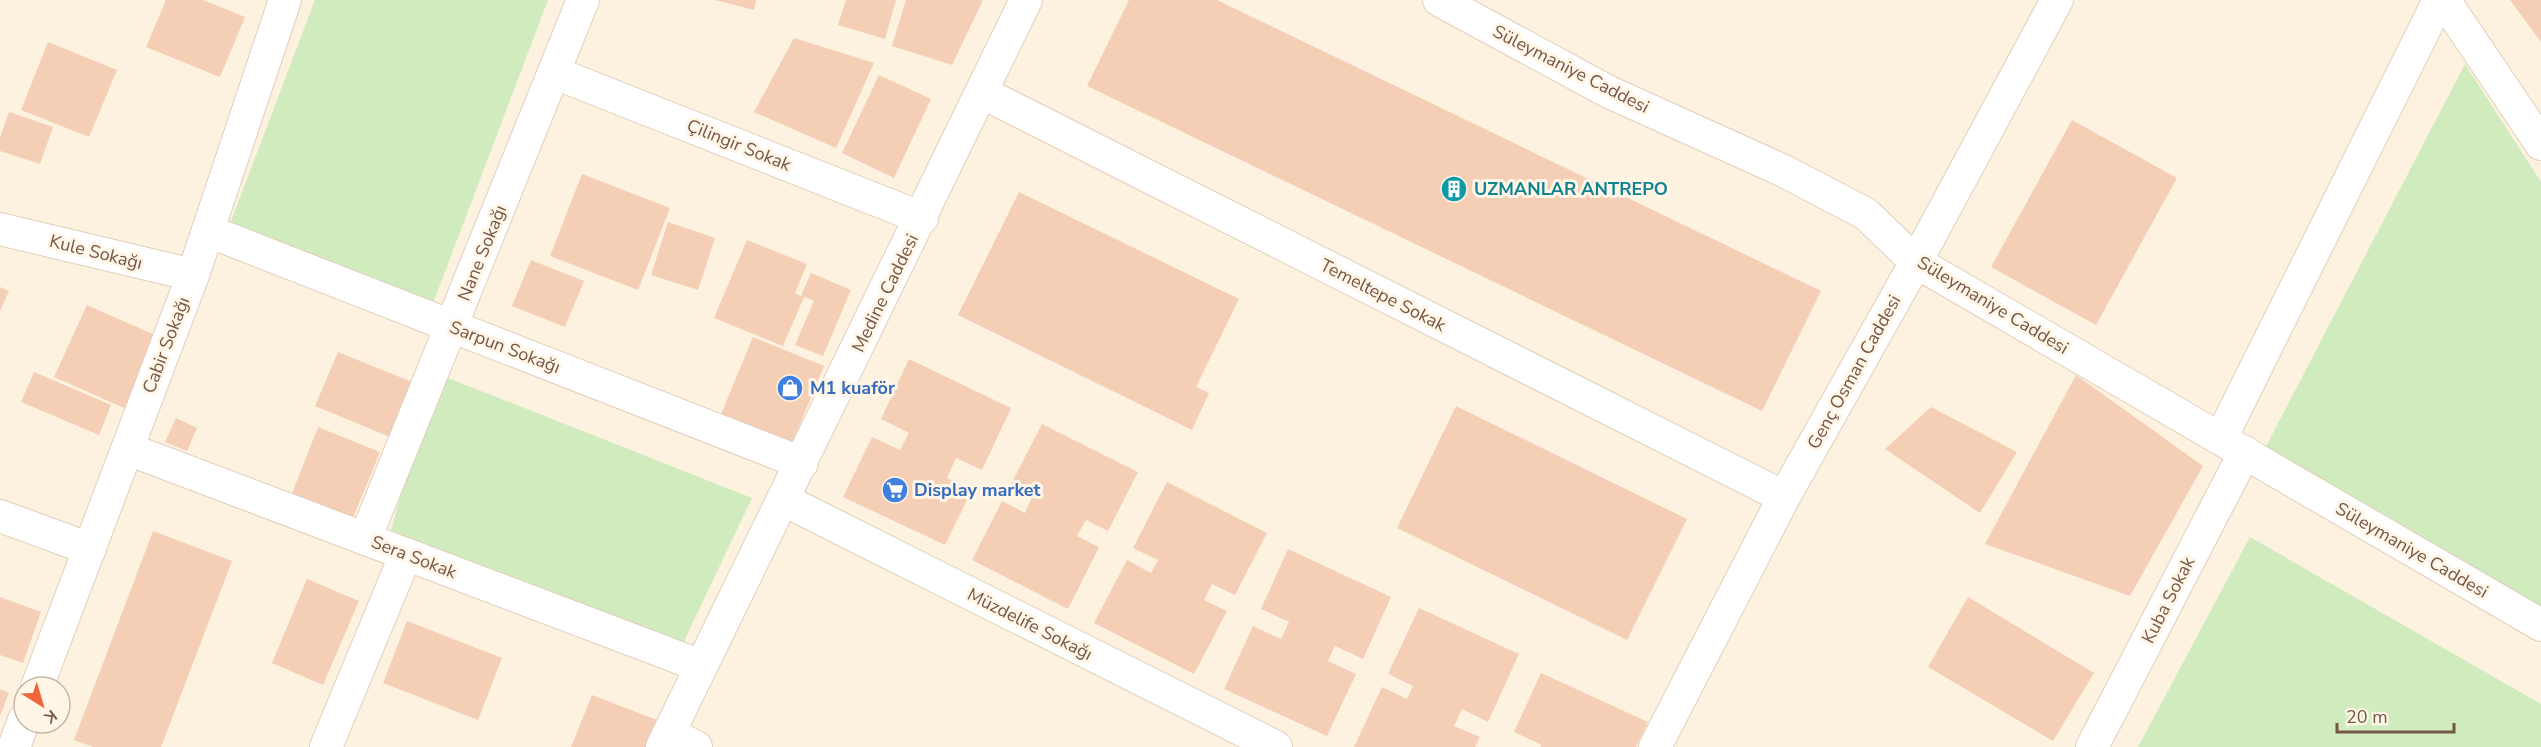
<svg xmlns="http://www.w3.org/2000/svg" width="2541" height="747" viewBox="0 0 2541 747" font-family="'Nunito Sans',sans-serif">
<rect width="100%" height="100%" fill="#fdf2e0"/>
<g fill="#d0ebbe">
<polygon points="315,0 548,0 432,306 228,229"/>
<polygon points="2465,64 2541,182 2541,606 2262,454"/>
<polygon points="433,372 752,498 676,658 386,550"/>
<polygon points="2250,537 2541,704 2541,747 2138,747"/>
</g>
<g fill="#f4cfb6">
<polygon points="166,0 203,0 245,17 220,77 146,47"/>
<polygon points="715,0 756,0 754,10"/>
<polygon points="846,0 896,0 885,39 838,25"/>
<polygon points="906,0 983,0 952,65 892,46"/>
<polygon points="1129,0 1217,0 1821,291 1762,411 1087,86"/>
<polygon points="2510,0 2541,0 2541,42"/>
<polygon points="794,38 874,63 836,148 754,112"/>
<polygon points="48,42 117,70 89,137 21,110"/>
<polygon points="879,75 931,99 894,178 842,153"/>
<polygon points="9,112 53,127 40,164 0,151 0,138"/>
<polygon points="2072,120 2177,178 2096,325 1991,267"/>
<polygon points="582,174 670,208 638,290 550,256"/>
<polygon points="1019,192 1239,299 1196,387 1209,393 1192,430 958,315"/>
<polygon points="668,222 715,238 698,290 651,275"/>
<polygon points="747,240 807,264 795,293 801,296 811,273 851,290 823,356 795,345 814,301 804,297 783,346 714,318"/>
<polygon points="531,260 584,281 565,327 512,306"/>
<polygon points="0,287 9,291 0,311"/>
<polygon points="87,305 164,339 131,411 54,377"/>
<polygon points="753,337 824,366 790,448 719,419"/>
<polygon points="338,352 412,382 390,437 315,406"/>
<polygon points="909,359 1011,408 982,470 956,458 947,478 972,490 945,545 843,497 872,437 900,450 909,433 881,419"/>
<polygon points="34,372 111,405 99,435 21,402"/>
<polygon points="2076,375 2203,466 2130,596 1985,544"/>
<polygon points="1456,406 1687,519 1627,640 1397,528"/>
<polygon points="1931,407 2017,452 1980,513 1885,449"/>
<polygon points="176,418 197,428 187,451 165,442"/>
<polygon points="1042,424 1138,472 1108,531 1086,520 1077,536 1099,547 1068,609 972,560 1002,501 1025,513 1032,497 1010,486"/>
<polygon points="318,427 380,452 352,520 291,496"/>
<polygon points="1167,482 1267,533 1235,595 1212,584 1204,600 1227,611 1194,674 1094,623 1127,560 1151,573 1158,560 1133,548"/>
<polygon points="153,531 232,561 161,747 93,747 74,740"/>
<polygon points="1288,549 1391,597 1363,659 1335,646 1328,661 1356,674 1327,736 1224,689 1253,626 1281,639 1289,622 1261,609"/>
<polygon points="307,579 359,601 323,685 272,663"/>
<polygon points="0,597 41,612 23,663 0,655"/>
<polygon points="1968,597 2094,673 2053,741 1928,667"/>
<polygon points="1419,608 1519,654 1488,722 1462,709 1454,726 1480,737 1475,747 1354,747 1382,687 1407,699 1413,686 1388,674"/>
<polygon points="407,621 502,658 478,720 383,683"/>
<polygon points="1541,673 1648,722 1636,747 1540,747 1542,745 1514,732"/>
<polygon points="0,689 9,693 0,716"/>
<polygon points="592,695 662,722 652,747 571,747"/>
</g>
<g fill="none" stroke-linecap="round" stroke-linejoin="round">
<defs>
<g id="street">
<polyline points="1439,0 1609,92 1784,171 1866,214 1916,262 2541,625"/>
<polyline points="2444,0 2541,144"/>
<polyline points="555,73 922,218"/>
<polyline points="983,93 1784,497"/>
<polyline points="0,229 193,275"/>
<polyline points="208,231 802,463"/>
<polyline points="2221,438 2439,0"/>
<polyline points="128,449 701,666"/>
<polyline points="784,500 1276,747"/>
<polyline points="0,516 90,549"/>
<polyline points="365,539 583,0"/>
<polyline points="37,687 193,275 285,0"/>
<polyline points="669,733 696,747"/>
<polyline points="14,747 24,720"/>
<polyline points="326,747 406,554"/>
<polyline points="662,747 1026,0"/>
<polyline points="1655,747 1784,497 1916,262 2057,0"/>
<polyline points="2092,747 2245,452"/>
</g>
</defs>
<use href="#street" stroke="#e2cebc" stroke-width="34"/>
<use href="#street" stroke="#fff" stroke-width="32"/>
</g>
<defs>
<symbol id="building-disc" viewBox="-11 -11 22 22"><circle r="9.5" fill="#0f9aa8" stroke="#fff6e7"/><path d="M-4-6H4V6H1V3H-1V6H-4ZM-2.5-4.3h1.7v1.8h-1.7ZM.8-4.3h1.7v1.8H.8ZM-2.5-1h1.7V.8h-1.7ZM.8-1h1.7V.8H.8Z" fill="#fff"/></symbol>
<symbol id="shop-disc" viewBox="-11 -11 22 22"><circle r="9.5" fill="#3f7fe0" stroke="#fff6e7"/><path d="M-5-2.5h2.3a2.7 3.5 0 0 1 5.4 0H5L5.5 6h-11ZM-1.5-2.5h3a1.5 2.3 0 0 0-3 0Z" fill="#fff"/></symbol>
<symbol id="supermarket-disc" viewBox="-11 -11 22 22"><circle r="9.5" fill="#3f7fe0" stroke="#fff6e7"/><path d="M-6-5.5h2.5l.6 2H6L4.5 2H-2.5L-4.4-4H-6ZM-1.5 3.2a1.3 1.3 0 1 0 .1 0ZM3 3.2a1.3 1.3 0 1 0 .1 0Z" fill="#fff"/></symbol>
</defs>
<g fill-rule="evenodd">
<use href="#building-disc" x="1439" y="174" width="30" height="30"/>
<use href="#shop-disc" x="775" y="373" width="30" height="30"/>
<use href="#supermarket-disc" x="880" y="475" width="30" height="30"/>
</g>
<g text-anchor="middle" stroke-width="6" stroke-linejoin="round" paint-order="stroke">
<g font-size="18" fill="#755746" stroke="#fff6e7">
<text transform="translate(1571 69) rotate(27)" y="6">Süleymaniye Caddesi</text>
<text transform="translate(739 145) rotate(22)" y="6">Çilingir Sokak</text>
<text transform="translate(96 252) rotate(14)" y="6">Kule Sokağı</text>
<text transform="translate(482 253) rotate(-68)" y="6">Nane Sokağı</text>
<text transform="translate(885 293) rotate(-64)" y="6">Medine Caddesi</text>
<text transform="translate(1383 295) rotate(27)" y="6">Temeltepe Sokak</text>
<text transform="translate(1993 305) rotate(31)" y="6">Süleymaniye Caddesi</text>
<text transform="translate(166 345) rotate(-69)" y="6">Cabir Sokağı</text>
<text transform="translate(505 347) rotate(21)" y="6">Sarpun Sokağı</text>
<text transform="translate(1854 372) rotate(-61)" y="6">Genç Osman Caddesi</text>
<text transform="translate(2412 550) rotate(30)" y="6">Süleymaniye Caddesi</text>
<text transform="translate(414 557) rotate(21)" y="6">Sera Sokak</text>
<text transform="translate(2168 600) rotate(-63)" y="6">Kuba Sokak</text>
<text transform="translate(1030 624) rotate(27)" y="6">Müzdelife Sokağı</text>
</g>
<g font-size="18" font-weight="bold" fill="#0d838f" stroke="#fff6e7" text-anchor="start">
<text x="1474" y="195">UZMANLAR ANTREPO</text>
</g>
<g font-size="18" font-weight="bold" fill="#366cbe" stroke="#fff6e7" text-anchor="start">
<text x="810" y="394">M1 kuaför</text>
<text x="914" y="496">Display market</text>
</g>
</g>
<g transform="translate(42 705) rotate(143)"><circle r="28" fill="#fff6e7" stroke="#c8b6a7" stroke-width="1.5"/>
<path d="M0-4.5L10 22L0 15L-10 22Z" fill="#ef663d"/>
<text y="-9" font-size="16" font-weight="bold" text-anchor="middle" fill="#755746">K</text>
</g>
<path d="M2337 723v9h117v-9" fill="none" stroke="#755746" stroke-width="3"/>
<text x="2346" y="723" font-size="18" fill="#755746" stroke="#fff6e7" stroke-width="4.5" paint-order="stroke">20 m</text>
</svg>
